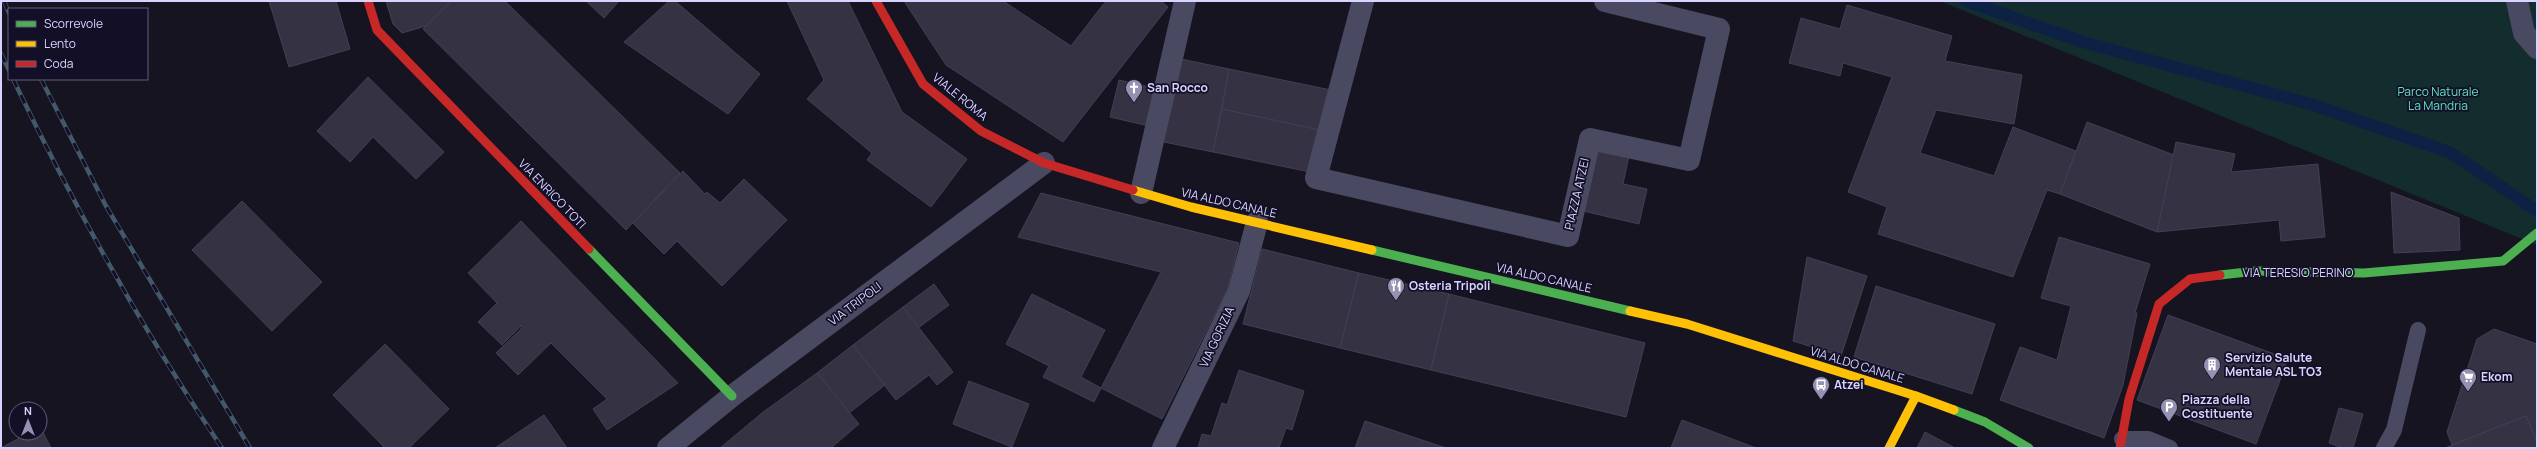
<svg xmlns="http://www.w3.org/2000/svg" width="2538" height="449" viewBox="0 0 2538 449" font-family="Manrope,sans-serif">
<rect width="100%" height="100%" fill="#161421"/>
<polygon fill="#132c2d" points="1940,1 2537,1 2537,245"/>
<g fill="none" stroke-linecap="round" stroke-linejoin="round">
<polyline stroke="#0d2144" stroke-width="12" points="1966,1 2083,42 2314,105 2451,153 2537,211"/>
</g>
<g fill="#343243" stroke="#433f54">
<polygon points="269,1 336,1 350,49 289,67"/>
<polygon points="386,1 451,1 426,26 402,33 393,24"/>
<polygon points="451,1 505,1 680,173 626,230 423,29"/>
<polygon points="586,1 619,1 604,18"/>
<polygon points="669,1 675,1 760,74 728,114 624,42"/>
<polygon points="787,1 848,1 902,112 967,159 931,207 867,160 872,153 807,99 824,80"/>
<polygon points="904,1 1003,1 1071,46 1106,1 1161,1 1168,7 1063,142 946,65"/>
<polygon points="1847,5 1952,36 1945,61 2022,75 2014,124 1936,110 1920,153 1994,176 2013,127 2076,151 2060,194 2047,190 2013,277 1878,234 1887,207 1848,192 1892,77 1843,63 1840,76 1789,63 1801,18 1840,29"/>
<polygon points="1176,58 1229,69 1213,152 1159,141"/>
<polygon points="1229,69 1331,90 1324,131 1222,109"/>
<polygon points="368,77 444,152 416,179 373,137 350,162 317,131"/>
<polygon points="1119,80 1158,89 1149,126 1110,117"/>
<polygon points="1222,109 1324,131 1315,173 1213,152"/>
<polygon points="2087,122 2174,155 2157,232 2060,194"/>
<polygon points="2176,142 2235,154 2231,172 2318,164 2325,237 2281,241 2279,220 2157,232"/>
<polygon points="1591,143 1630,151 1623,184 1647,189 1639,224 1583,211"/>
<polygon points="683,171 705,194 707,192 720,203 744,179 787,220 722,286 677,241 664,254 633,223"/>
<polygon points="2391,192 2459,218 2460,250 2394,253"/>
<polygon points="1041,193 1239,243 1228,288 1162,419 1101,388 1161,272 1018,237"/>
<polygon points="242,201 322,282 272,331 192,250"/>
<polygon points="521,221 678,383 607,430 593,409 607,399 551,343 518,375 496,353 522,328 521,326 502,345 478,322 497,303 468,273"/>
<polygon points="2059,237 2150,264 2135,313 2137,313 2123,385 2104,438 2000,400 2020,347 2057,360 2071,306 2041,298"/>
<polygon points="1262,249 1359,273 1340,348 1243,324"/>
<polygon points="1807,257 1867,276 1841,356 1793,341"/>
<polygon points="1359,273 1449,294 1431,370 1340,348"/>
<polygon points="934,284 949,305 918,328 903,307"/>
<polygon points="1876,286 1995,324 1972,394 1854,357"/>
<polygon points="1032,294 1105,330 1081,377 1101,388 1094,402 1043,377 1049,366 1006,344"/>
<polygon points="1449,294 1645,343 1626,417 1431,370"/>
<polygon points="903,307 953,372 937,385 929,375 896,400 853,345"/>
<polygon points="2168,315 2288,359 2256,444 2137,400"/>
<polygon points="2494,329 2537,344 2537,442 2526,416 2452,445 2447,432 2477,339"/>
<polygon points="385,344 449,409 409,448 385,448 333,395"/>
<polygon points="853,345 885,385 849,413 817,373"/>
<polygon points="1239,370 1304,391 1292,430 1286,428 1279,448 1198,448 1202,434 1211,436 1222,403 1227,405"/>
<polygon points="817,373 859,424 831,448 720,448 762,413"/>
<polygon points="969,381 1029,404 1012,447 953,424"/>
<polygon points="2339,408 2363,414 2353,448 2343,448 2329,443"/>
<polygon points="544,415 567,448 495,448"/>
<polygon points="2526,416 2537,442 2537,448 2445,448"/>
<polygon points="1682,420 1756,448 1671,448"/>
<polygon points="1365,421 1446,448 1355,448"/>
<polygon points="41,428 51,448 1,448 29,433 40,433"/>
<polygon points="1925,432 1955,448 1917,448"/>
</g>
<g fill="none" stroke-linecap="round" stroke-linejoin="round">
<g stroke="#4a4962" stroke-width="16">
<polyline points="2122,439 2148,439 2170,448"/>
<polyline points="2384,448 2394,430 2418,330"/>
</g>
<g stroke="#4a4962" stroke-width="22">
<polyline points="1363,1 1316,178 1568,236 1590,139 1689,160 1719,29 1605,1"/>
<polyline points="2517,1 2524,33 2537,48"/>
<polyline points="1141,193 1185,1"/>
<polyline points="668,448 732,396 1044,163"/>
<polyline points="1163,448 1239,291 1257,222"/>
</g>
<g stroke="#4caf50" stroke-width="9">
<polyline points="589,249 732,396"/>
<polyline points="1372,250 1630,311"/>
<polyline points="2220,275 2256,271 2364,273 2503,261 2537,233"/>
<polyline points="1954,410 1985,422 2029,448"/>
</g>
<g stroke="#ffc107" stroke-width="9">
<polyline points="1133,190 1191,207 1372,250"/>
<polyline points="1630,311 1687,324 1916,396 1954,410"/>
<polyline points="1889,448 1916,396"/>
</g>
<g stroke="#c62828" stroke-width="9">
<polyline points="368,1 377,30 589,249"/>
<polyline points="876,1 923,84 981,131 1044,163 1133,190"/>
<polyline points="2120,448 2129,399 2159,304 2190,279 2220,275"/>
</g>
<defs>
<g id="rail">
<polyline points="4,1 9,13"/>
<polyline points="1,54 9,70"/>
<path d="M 13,79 C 74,206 143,331 222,448"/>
<polyline points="41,79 106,206 250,448"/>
</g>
</defs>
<use href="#rail" stroke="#43596b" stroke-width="4.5"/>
<use href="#rail" stroke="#130f26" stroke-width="3" stroke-dasharray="9" stroke-linecap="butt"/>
</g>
<defs>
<symbol id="church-pin" viewBox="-11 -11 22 30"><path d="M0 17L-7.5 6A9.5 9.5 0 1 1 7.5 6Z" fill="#9591b1" stroke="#130f26"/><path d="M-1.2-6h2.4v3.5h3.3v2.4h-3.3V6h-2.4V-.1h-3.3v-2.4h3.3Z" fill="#fff"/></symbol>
<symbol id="restaurant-pin" viewBox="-11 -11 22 30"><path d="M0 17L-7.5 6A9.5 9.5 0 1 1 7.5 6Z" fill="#9591b1" stroke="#130f26"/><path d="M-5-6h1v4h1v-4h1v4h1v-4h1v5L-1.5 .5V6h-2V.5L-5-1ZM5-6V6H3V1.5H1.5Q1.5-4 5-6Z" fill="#fff"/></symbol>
<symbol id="building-pin" viewBox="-11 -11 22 30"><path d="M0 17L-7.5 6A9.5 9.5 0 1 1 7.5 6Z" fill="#9591b1" stroke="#130f26"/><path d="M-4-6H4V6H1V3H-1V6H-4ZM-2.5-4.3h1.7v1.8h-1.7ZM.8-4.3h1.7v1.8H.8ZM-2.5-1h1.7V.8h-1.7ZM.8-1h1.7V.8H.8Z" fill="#fff"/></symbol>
<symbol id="supermarket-pin" viewBox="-11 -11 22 30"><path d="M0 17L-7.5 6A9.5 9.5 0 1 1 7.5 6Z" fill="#9591b1" stroke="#130f26"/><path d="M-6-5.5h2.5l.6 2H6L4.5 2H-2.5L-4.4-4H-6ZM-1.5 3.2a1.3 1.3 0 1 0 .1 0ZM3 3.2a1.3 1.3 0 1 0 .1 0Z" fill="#fff"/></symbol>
<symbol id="bus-pin" viewBox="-11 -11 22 30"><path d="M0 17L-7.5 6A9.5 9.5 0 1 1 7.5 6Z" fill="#9591b1" stroke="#130f26"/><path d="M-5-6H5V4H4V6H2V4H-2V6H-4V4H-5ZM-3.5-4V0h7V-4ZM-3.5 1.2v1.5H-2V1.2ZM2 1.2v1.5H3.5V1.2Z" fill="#fff"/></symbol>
<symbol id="parking-pin" viewBox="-11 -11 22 30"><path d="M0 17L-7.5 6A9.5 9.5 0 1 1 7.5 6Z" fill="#9591b1" stroke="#130f26"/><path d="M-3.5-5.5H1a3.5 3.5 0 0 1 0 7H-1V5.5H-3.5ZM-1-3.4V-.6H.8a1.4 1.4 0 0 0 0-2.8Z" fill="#fff"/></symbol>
</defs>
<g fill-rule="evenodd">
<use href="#church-pin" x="1124" y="78" width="20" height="27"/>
<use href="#restaurant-pin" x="1386" y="276" width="20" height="27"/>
<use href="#building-pin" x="2202" y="355" width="20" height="27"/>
<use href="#supermarket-pin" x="2458" y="367" width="20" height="27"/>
<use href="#bus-pin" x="1811" y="375" width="20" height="27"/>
<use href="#parking-pin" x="2159" y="397" width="20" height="27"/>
</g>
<g text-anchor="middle" stroke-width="3.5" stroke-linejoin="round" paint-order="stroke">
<g font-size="12" font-weight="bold" fill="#d9d4ff" stroke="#130f26" text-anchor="start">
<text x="1147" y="92">San Rocco</text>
<text x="1409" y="290">Osteria Tripoli</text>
<text x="2225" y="362">Servizio Salute<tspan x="2225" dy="14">Mentale ASL TO3</tspan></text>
<text x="2481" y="381">Ekom</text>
<text x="1834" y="389">Atzei</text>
<text x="2182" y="404">Piazza della<tspan x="2182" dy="14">Costituente</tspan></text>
</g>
<g font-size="12" fill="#5fe0c0" stroke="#130f26">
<text x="2438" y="96">Parco Naturale<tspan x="2438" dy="14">La Mandria</tspan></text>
</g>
<g font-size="12" fill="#d9d4ff" stroke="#130f26">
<text transform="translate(960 97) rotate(39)" y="4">VIALE ROMA</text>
<text transform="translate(552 194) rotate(46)" y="4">VIA ENRICO TOTI</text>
<text transform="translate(1577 194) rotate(-77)" y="4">PIAZZA ATZEI</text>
<text transform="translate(1229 203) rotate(13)" y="4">VIA ALDO CANALE</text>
<text x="2298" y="277">VIA TERESIO PERINO</text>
<text transform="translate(1544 278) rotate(13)" y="4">VIA ALDO CANALE</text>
<text transform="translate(855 304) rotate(-37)" y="4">VIA TRIPOLI</text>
<text transform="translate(1217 337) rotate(-65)" y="4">VIA GORIZIA</text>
<text transform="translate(1857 365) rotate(17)" y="4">VIA ALDO CANALE</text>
</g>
</g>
<rect width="2538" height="449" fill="none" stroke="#d9d4ff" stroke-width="4"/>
<rect x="8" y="8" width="140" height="72" fill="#130f26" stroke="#625e7d"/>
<rect x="16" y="21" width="20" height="6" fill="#4caf50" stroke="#625e7d"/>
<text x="44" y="28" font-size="12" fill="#d9d4ff">Scorrevole</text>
<rect x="16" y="41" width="20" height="6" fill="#ffc107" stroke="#625e7d"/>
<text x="44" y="48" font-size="12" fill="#d9d4ff">Lento</text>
<rect x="16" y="61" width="20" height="6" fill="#c62828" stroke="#625e7d"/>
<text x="44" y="68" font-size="12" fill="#d9d4ff">Coda</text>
<g transform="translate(28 421)"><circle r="19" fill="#130f26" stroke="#625e7d"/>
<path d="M0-3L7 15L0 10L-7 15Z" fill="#9591b1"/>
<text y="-6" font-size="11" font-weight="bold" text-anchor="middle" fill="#d9d4ff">N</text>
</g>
</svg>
